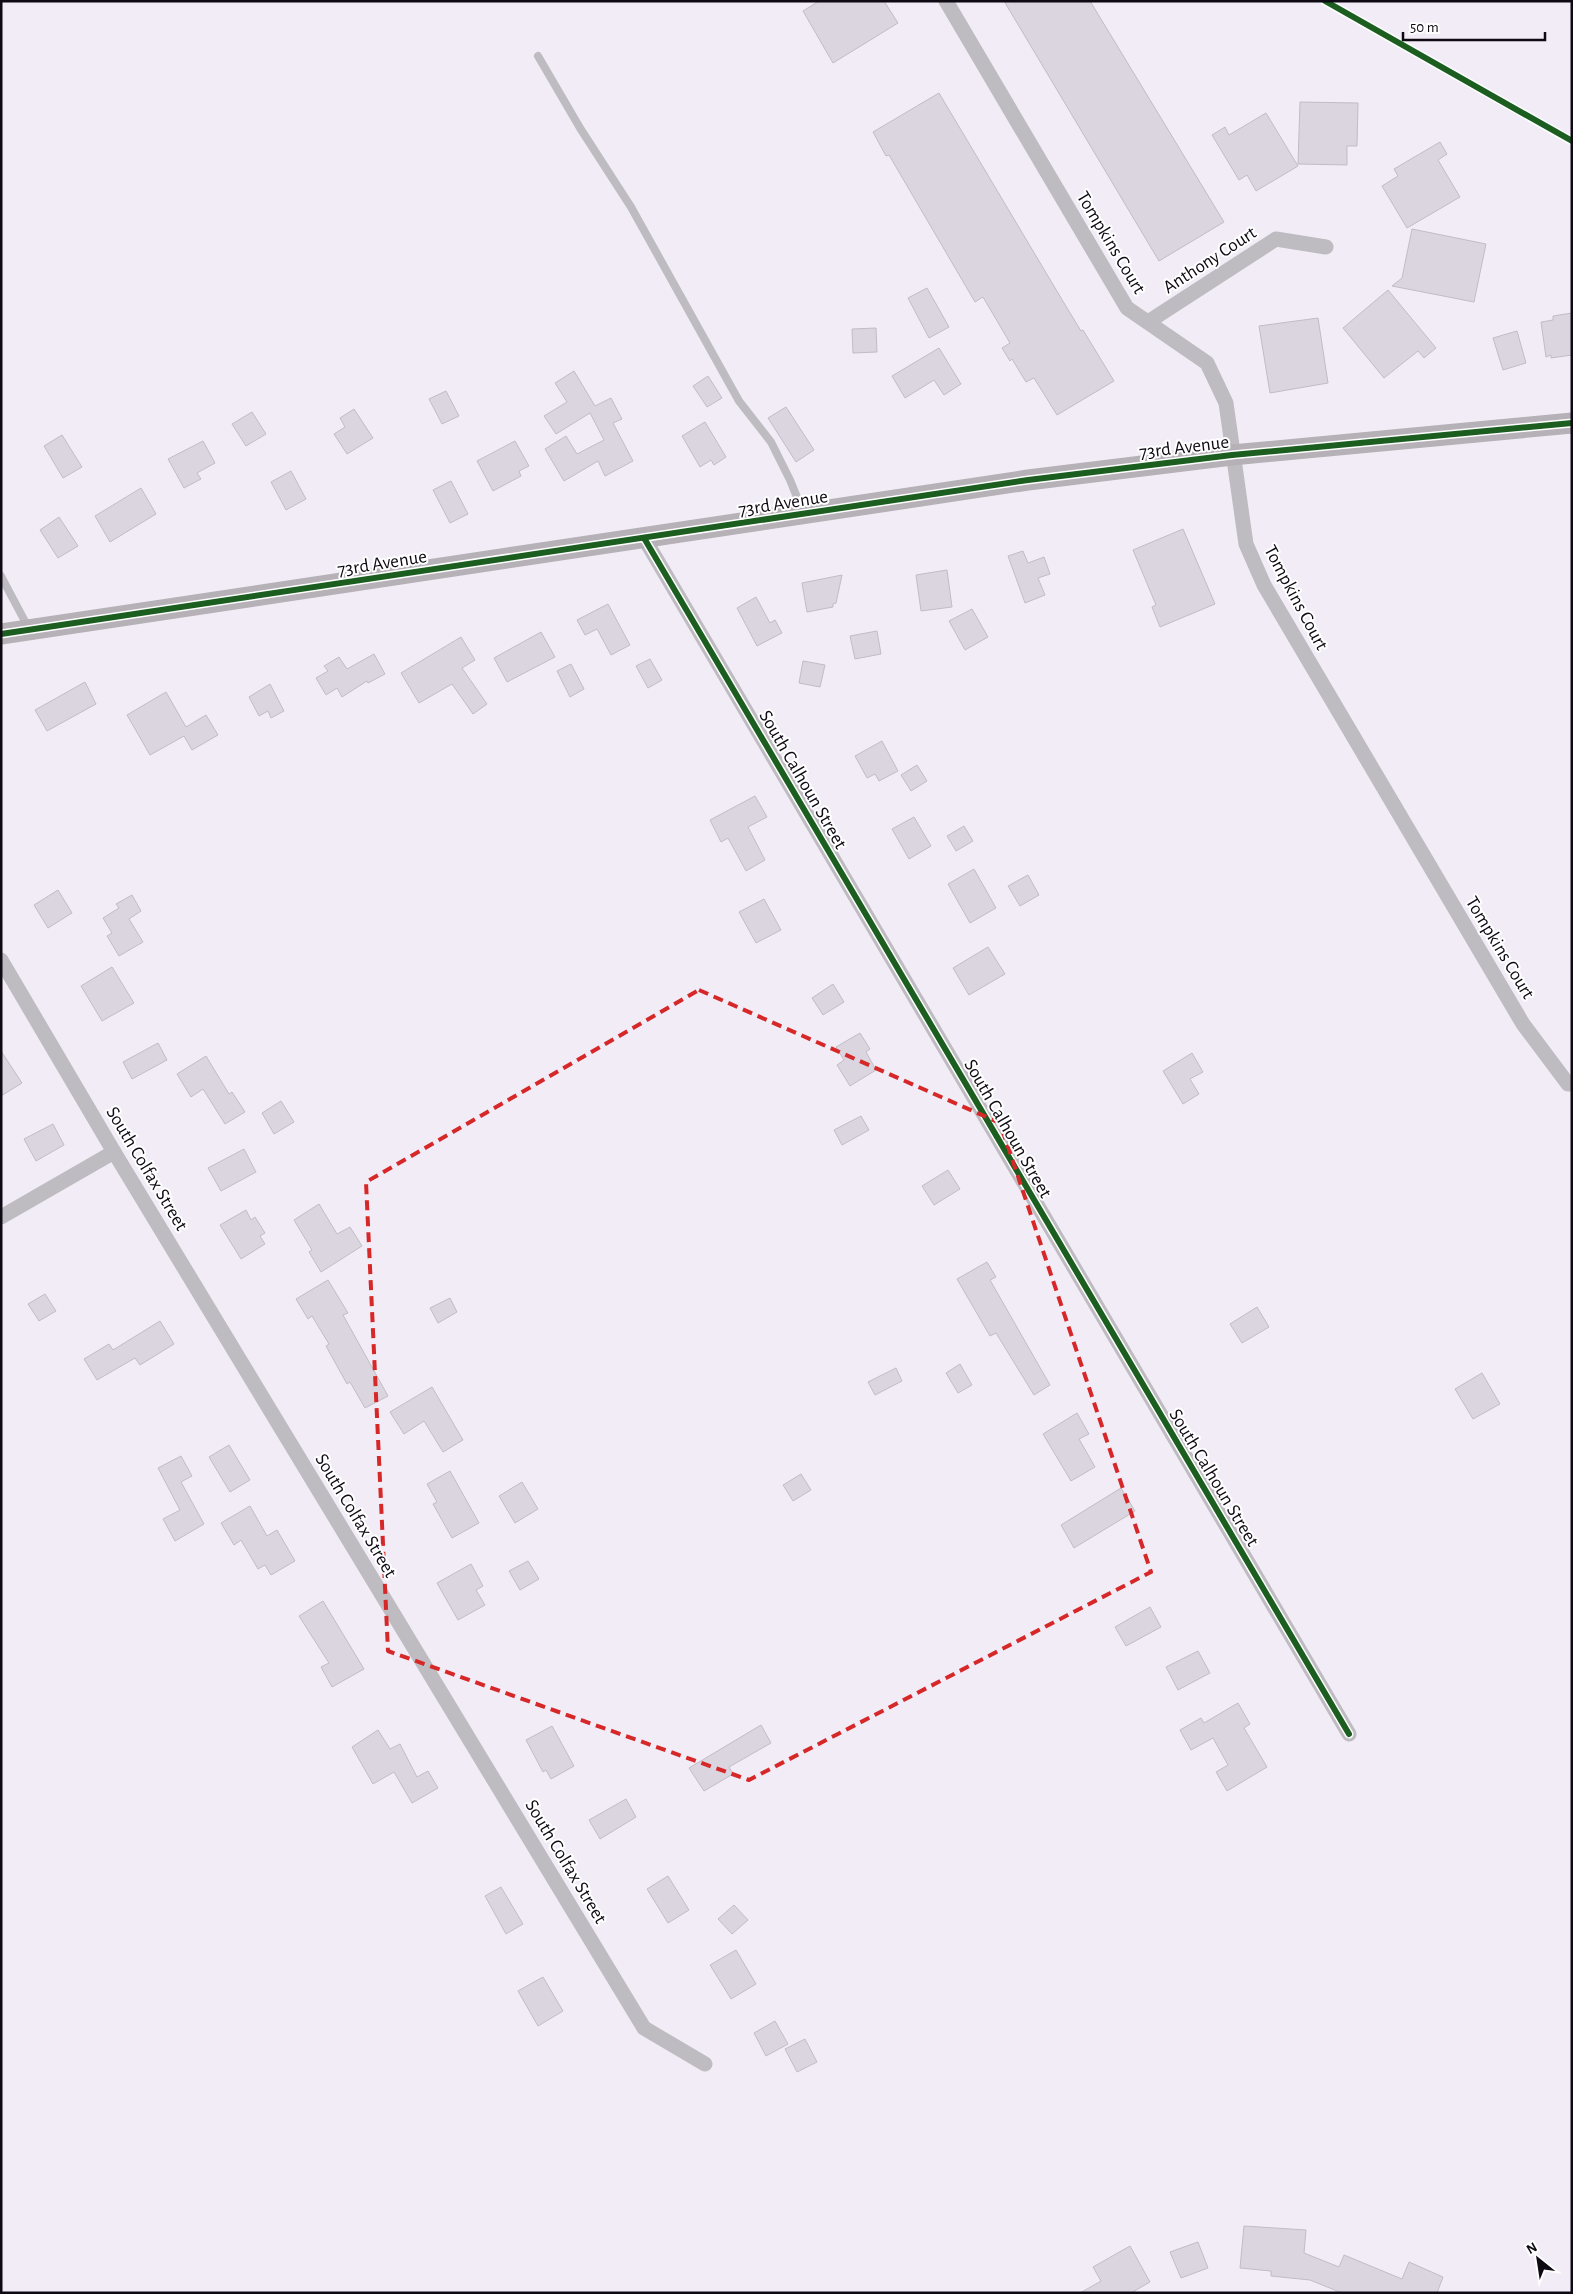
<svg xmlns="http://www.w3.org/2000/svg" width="1573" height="2294" viewBox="0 0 1573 2294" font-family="'Alegreya Sans',sans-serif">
<rect width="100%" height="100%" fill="#f2ecf7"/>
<g fill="#dad5df" stroke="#c1bcc6">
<polygon points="819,1 884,1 898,23 833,63 803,11"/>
<polygon points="1004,1 1090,1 1224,222 1159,261"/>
<polygon points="939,93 1064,303 1081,331 1083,330 1114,381 1057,415 1034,378 1026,382 1012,359 1010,361 1002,348 1010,343 983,297 975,302 889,155 886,156 873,132"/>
<polygon points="1300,102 1358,103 1357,146 1347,146 1347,165 1298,164"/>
<polygon points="1266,113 1298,166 1256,191 1247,175 1239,180 1212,135 1225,127 1229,135"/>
<polygon points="1440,142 1447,154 1438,160 1460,197 1407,228 1382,186 1398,176 1394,169"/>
<polygon points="1412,229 1486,244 1474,302 1392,286 1402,278"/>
<polygon points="927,288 949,327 929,338 908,298"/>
<polygon points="1388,290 1436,348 1424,358 1418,351 1384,378 1343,328"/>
<polygon points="1572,313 1572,355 1551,358 1551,355 1546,357 1541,322 1553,320 1553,316"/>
<polygon points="1318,318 1328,383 1270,393 1259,326"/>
<polygon points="876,328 877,352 853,353 852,329"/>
<polygon points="1517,331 1526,363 1503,370 1493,338"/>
<polygon points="939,348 961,384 944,395 934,380 905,398 892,376"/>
<polygon points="574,371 595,406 611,398 622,419 613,423 633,461 605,476 598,461 564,481 545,449 566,436 577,454 604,440 590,413 556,434 544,416 567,402 555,383"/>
<polygon points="708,376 722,398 707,407 693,386"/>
<polygon points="446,391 459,416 442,424 429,399"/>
<polygon points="786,407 814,450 796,462 768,418"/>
<polygon points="354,409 373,438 347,454 334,434 345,427 340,418"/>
<polygon points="252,412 266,434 246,446 232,424"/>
<polygon points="705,422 726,457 714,465 711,460 700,467 682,436"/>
<polygon points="62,435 82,467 63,478 44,446"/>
<polygon points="203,441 215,463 197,473 201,479 184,488 168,459"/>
<polygon points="515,441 529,466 519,471 521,476 493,491 477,461"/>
<polygon points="291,471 306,499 286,510 271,482"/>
<polygon points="451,481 468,514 450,523 433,490"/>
<polygon points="141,488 156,514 110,542 95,516"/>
<polygon points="59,517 78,546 58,558 40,530"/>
<polygon points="1183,529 1215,604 1160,627 1152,607 1156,605 1133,550"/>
<polygon points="1023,551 1028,563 1044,557 1050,574 1038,578 1045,595 1025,603 1008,556"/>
<polygon points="947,570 952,607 921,611 916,575"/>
<polygon points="842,575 836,603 833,604 833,607 807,612 802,583"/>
<polygon points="756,597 770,623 775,620 782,633 757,646 737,608"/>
<polygon points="608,604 630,645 611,655 597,629 585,635 577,620"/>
<polygon points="972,609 988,637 965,650 949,621"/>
<polygon points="877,631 881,654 855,659 850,636"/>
<polygon points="541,632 555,657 507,682 494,658"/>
<polygon points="461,637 475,660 462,668 487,704 473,714 452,684 419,703 401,673"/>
<polygon points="374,654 385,674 368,683 367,681 342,697 337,688 326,695 316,678 328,671 324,666 339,657 347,669"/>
<polygon points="650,659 662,680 648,688 636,666"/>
<polygon points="803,661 825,665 820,687 799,683"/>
<polygon points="571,664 584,689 570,697 557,671"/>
<polygon points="85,682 96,704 47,731 35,710"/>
<polygon points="270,684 284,711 271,718 268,711 259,716 249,697"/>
<polygon points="166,692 186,727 206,715 218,735 192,750 184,736 150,755 127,715"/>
<polygon points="882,741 898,771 879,781 875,774 867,778 855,756"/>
<polygon points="917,765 927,781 911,791 901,775"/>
<polygon points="755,796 767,817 748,827 765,860 746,871 728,838 721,842 710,820"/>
<polygon points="914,817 931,846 909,859 892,829"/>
<polygon points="964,826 973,841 956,851 947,836"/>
<polygon points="974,869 996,908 970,923 948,884"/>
<polygon points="1028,875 1039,895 1020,906 1008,886"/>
<polygon points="58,890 72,913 48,928 34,905"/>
<polygon points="132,895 141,911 129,919 143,942 119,956 107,936 112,933 103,918 119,908 116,904"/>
<polygon points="764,899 781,930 756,943 739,912"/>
<polygon points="988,947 1005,974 969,995 953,968"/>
<polygon points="112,967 134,1003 102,1021 81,986"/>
<polygon points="833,984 844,1002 823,1015 812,998"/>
<polygon points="860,1033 870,1049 866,1052 876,1070 850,1086 837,1065 844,1060 836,1047"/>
<polygon points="158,1043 167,1060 132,1079 123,1062"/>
<polygon points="1,1051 22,1083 1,1096"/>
<polygon points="1192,1053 1203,1072 1190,1079 1199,1094 1183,1104 1163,1071"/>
<polygon points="206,1056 229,1094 232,1092 245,1112 225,1124 203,1089 191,1097 177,1074"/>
<polygon points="281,1101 294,1122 274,1134 262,1113"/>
<polygon points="861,1116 869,1130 842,1145 834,1130"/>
<polygon points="53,1124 64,1145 36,1161 24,1139"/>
<polygon points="244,1149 256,1172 221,1191 208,1168"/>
<polygon points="948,1170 960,1189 934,1205 922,1186"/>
<polygon points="319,1204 337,1234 350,1227 362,1246 321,1272 309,1252 312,1250 294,1220"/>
<polygon points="246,1210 251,1220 255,1217 265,1233 260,1236 265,1244 241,1259 220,1225"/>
<polygon points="987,1262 996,1277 990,1280 1050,1385 1034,1395 996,1333 990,1336 957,1279"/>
<polygon points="328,1280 348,1313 343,1315 388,1396 365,1408 350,1382 347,1384 326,1346 329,1344 312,1316 308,1319 296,1299"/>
<polygon points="45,1294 56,1311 39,1321 28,1304"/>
<polygon points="450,1298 457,1312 438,1323 430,1308"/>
<polygon points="1257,1307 1269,1327 1242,1343 1230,1324"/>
<polygon points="160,1321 174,1344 140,1365 135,1358 97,1380 84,1359 109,1344 113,1350"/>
<polygon points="960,1364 972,1385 958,1393 946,1373"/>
<polygon points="896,1368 902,1381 875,1395 868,1382"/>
<polygon points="1482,1373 1500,1404 1473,1419 1455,1389"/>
<polygon points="432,1387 463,1440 443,1452 424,1421 404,1434 390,1412"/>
<polygon points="1077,1413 1089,1434 1079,1439 1095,1467 1071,1481 1043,1434"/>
<polygon points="229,1445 250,1480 230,1492 209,1457"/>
<polygon points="181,1456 192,1476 181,1482 204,1524 175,1541 163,1519 180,1510 158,1468"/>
<polygon points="450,1471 479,1523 452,1538 433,1504 437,1502 427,1484"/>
<polygon points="801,1474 811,1490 793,1501 783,1485"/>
<polygon points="522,1482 538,1509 515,1523 499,1496"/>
<polygon points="1121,1488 1135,1511 1074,1548 1061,1525"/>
<polygon points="250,1506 267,1536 277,1530 295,1561 271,1575 265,1565 258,1569 241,1540 234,1545 221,1523"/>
<polygon points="528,1561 539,1579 520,1590 509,1571"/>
<polygon points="471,1564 483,1586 476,1590 485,1605 458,1620 437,1583"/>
<polygon points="323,1601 364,1669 332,1687 321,1667 329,1663 299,1616"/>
<polygon points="1150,1607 1161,1627 1126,1646 1115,1627"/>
<polygon points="1198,1651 1210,1673 1178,1690 1166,1667"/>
<polygon points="1238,1703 1250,1724 1244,1728 1267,1767 1227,1791 1216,1772 1228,1765 1213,1738 1191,1750 1180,1730 1201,1718 1204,1723"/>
<polygon points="761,1725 771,1743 729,1767 733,1774 704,1791 689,1768"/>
<polygon points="552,1726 574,1766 551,1779 546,1770 543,1772 526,1740"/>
<polygon points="378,1730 390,1749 400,1744 417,1777 428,1771 438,1788 412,1803 394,1772 373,1784 352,1747"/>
<polygon points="626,1799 636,1817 600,1839 589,1820"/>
<polygon points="668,1876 689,1910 668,1923 647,1889"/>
<polygon points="501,1887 523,1924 506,1934 485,1896"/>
<polygon points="734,1905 748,1920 732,1934 718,1919"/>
<polygon points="736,1950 756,1984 731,1999 710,1965"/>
<polygon points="543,1977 563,2011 538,2026 518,1991"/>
<polygon points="775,2021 788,2044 766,2056 754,2033"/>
<polygon points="805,2039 817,2062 797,2072 785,2049"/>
<polygon points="1244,2226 1306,2230 1304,2253 1339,2267 1344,2255 1402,2279 1409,2262 1443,2277 1437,2293 1342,2293 1310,2280 1271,2276 1271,2271 1240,2268"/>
<polygon points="1198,2242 1208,2268 1181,2278 1170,2252"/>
<polygon points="1130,2246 1150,2282 1131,2293 1080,2293 1101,2281 1093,2267"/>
</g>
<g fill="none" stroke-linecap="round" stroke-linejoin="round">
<g stroke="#bebcc0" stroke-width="8">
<polyline points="538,56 580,128 631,207 739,401 771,442 790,480 803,512"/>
<polyline points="1,576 29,629"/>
</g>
<g stroke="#bebcc0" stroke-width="15">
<polyline points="946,1 1127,308 1207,363 1226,403 1246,544 1264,585 1523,1024 1568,1084 1572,1084"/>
<polyline points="1148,322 1276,239 1326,247"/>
<polyline points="644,538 1349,1734"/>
<polyline points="1,960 114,1152 644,2028 705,2064"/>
<polyline points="1,1217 114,1152"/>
</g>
<polyline stroke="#b5b1b7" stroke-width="21" points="1,634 1028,480 1232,455 1572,423"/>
<defs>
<g id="cycleway">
<polyline points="1325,1 1572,141"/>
<polyline points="644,538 1349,1734"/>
<polyline points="1,634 1028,480 1232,455 1572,423"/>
</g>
</defs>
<use href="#cycleway" stroke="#fff" stroke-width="9"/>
<use href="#cycleway" stroke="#1b5e20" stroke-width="6"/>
</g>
<path fill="none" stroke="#d62828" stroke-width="4" stroke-dasharray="10 6" stroke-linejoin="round" d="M 699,990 L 1000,1123 L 1151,1572 L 749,1780 L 388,1651 L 366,1182 Z"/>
<g text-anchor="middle" stroke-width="4" stroke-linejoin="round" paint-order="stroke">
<g font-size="19" fill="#0e0912" stroke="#fff">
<text transform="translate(1112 242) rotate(59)" y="7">Tompkins Court</text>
<text transform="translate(1209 259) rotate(-33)" y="7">Anthony Court</text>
<text transform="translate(1184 446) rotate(-7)" y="7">73rd Avenue</text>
<text transform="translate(783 502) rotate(-9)" y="7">73rd Avenue</text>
<text transform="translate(382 562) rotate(-9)" y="7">73rd Avenue</text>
<text transform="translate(1297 597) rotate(62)" y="7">Tompkins Court</text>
<text transform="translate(804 779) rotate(60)" y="7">South Calhoun Street</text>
<text transform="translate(1501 947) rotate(59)" y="7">Tompkins Court</text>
<text transform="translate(1009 1128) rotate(60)" y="7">South Calhoun Street</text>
<text transform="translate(148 1168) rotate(59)" y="7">South Colfax Street</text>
<text transform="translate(1215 1477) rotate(59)" y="7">South Calhoun Street</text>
<text transform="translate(357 1515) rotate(59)" y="7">South Colfax Street</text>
<text transform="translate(567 1861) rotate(59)" y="7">South Colfax Street</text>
</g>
</g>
<rect width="1573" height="2294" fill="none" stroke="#0e0912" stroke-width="5"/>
<g transform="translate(1538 2259) rotate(330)" stroke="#ffffff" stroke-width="4" paint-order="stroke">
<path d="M0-4L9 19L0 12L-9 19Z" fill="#0e0912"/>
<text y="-8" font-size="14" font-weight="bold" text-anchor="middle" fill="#0e0912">N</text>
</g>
<path d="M1403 32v8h142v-8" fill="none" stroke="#0e0912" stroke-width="2.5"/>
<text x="1410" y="32" font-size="15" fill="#0e0912" stroke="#ffffff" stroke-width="4" paint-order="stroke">50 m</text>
</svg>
